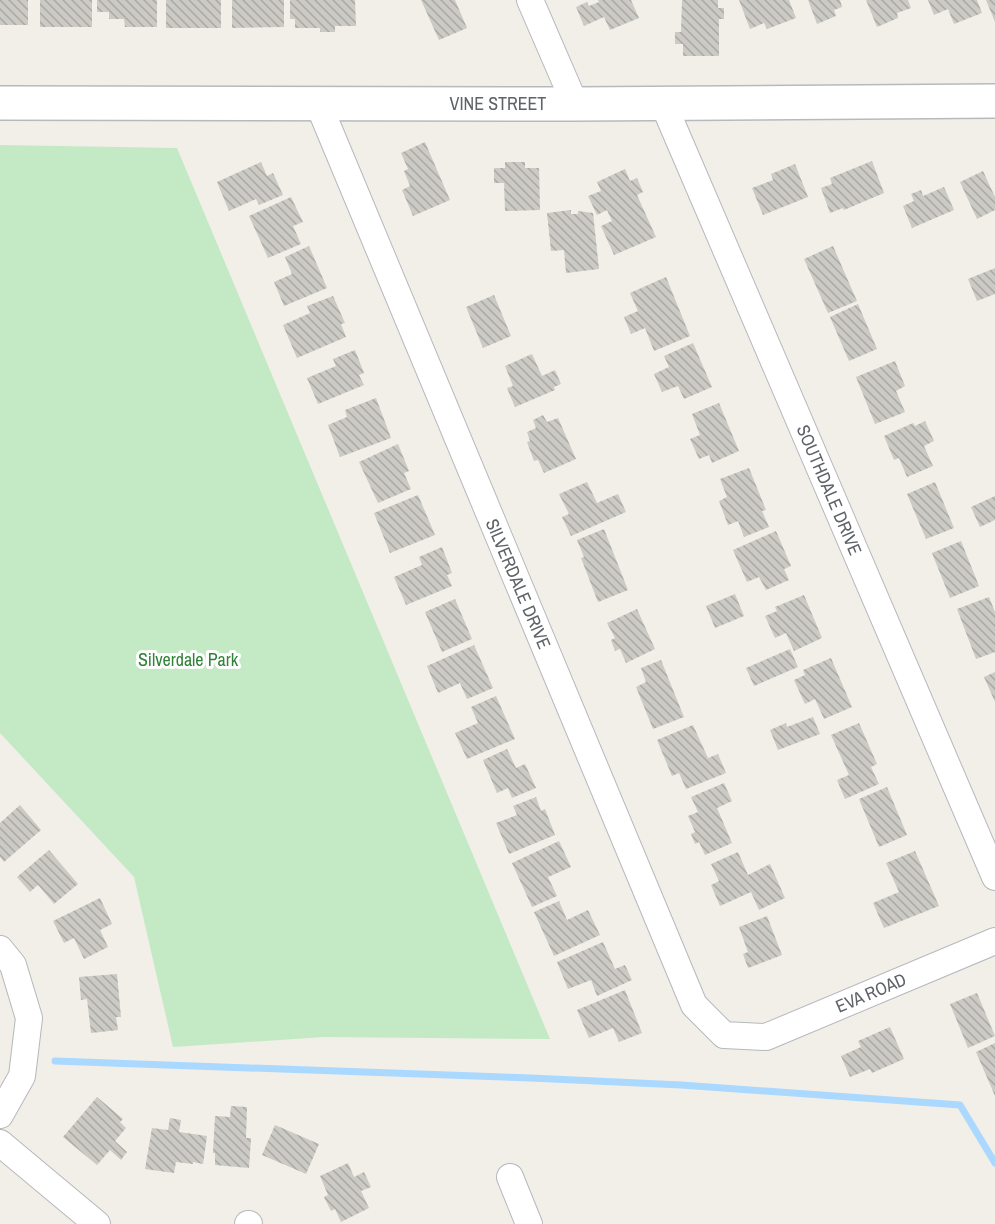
<svg xmlns="http://www.w3.org/2000/svg" width="995" height="1224" viewBox="0 0 995 1224" font-family="'Archivo Narrow',sans-serif">
<defs>
<pattern id="building-back-hatch" width="6" height="6" patternUnits="userSpaceOnUse" patternTransform="scale(1.5)"><rect width="6" height="6" fill="#cccac5"/><path d="M-1 5l2 2M0 0l6 6M5-1l2 2" fill="none" stroke="#a9a8a4"/></pattern>
</defs>
<rect width="100%" height="100%" fill="#f1efe8"/>
<polygon fill="#c4e9c5" points="0,145 177,148 550,1039 324,1037 173,1047 134,877 0,733"/>
<g fill="none" stroke-linecap="round" stroke-linejoin="round">
<polyline stroke="#aad8ff" stroke-width="7" points="55,1061 531,1078 681,1085 960,1105 995,1163"/>
</g>
<g fill="url(#building-back-hatch)">
<rect x="0" y="0" width="28" height="25"/>
<rect x="40" y="0" width="52" height="27"/>
<polygon points="97,0 157,0 157,27 125,27 124,19 109,19 109,12 97,12"/>
<rect x="166" y="0" width="55" height="28"/>
<polygon points="232,0 284,0 284,27 232,28"/>
<polygon points="290,0 355,0 356,26 335,26 335,32 320,32 320,28 295,28 295,19 290,19"/>
<polygon points="421,0 455,0 467,28 439,40"/>
<polygon points="598,0 631,0 639,18 610,30 604,17 584,26 576,7 587,2 589,6 599,2"/>
<polygon points="682,0 718,0 718,8 724,8 724,19 719,19 719,56 683,56 683,44 675,44 675,32 681,32"/>
<polygon points="739,0 789,0 796,18 767,29 764,23 750,29"/>
<polygon points="808,0 840,0 842,7 834,10 836,16 817,24"/>
<polygon points="866,0 908,0 911,8 897,13 898,18 877,27"/>
<polygon points="928,0 977,0 982,13 954,24 948,9 934,15"/>
<polygon points="986,0 995,0 995,22"/>
<polygon points="425,142 450,200 413,216 402,190 410,186 404,171 408,169 401,153"/>
<polygon points="872,161 884,193 844,210 843,208 830,213 821,188 832,184 830,178"/>
<polygon points="261,162 267,176 273,173 283,195 259,205 256,199 229,211 217,182"/>
<polygon points="505,162 525,162 525,168 539,168 540,210 505,211 504,183 494,183 494,168 505,168"/>
<polygon points="795,164 808,197 763,215 752,188 773,180 771,174"/>
<polygon points="625,169 630,181 637,178 643,192 637,195 656,237 614,255 601,226 612,221 607,210 597,215 588,196 601,191 597,182"/>
<polygon points="983,171 995,197 995,210 977,219 960,182"/>
<polygon points="944,187 954,210 912,228 903,206 914,201 911,194 921,190 923,196"/>
<polygon points="291,197 303,222 293,226 301,244 268,258 249,216"/>
<polygon points="571,210 571,214 578,214 578,211 593,213 599,269 566,273 564,250 551,251 547,213"/>
<polygon points="309,246 327,288 284,306 274,282 292,274 285,257"/>
<polygon points="833,246 857,301 828,313 804,259"/>
<polygon points="995,268 995,294 977,301 968,279"/>
<polygon points="666,277 690,336 654,351 645,328 631,334 624,317 638,311 630,293"/>
<polygon points="494,295 511,336 483,348 466,307"/>
<polygon points="333,296 345,323 341,324 346,337 297,358 283,325 310,313 307,306"/>
<polygon points="858,304 877,349 849,361 830,317"/>
<polygon points="693,343 712,387 684,399 678,386 662,392 654,374 669,367 664,356"/>
<polygon points="355,350 364,373 359,375 364,385 318,404 307,378 336,366 333,359"/>
<polygon points="532,354 542,376 555,370 561,384 554,387 555,390 515,407 507,388 513,386 505,366"/>
<polygon points="895,361 905,386 896,391 905,412 875,424 856,377"/>
<polygon points="376,398 391,438 340,457 328,425 347,417 345,410"/>
<polygon points="719,403 739,451 712,463 709,455 699,459 690,439 700,435 692,414"/>
<polygon points="543,415 547,422 558,418 576,459 544,473 538,460 534,461 527,442 530,441 527,432 536,428 533,420"/>
<polygon points="925,421 934,441 924,446 933,466 907,477 899,458 894,460 884,436 913,423 915,426"/>
<polygon points="398,444 409,471 404,473 411,489 378,503 359,462"/>
<polygon points="749,468 766,510 762,511 769,527 744,537 738,521 728,525 719,501 727,497 720,479"/>
<polygon points="587,482 597,503 618,494 626,512 571,536 562,517 569,514 559,494"/>
<polygon points="935,482 954,528 926,539 907,494"/>
<polygon points="418,495 435,535 390,553 374,513"/>
<polygon points="995,496 995,520 980,527 971,507"/>
<polygon points="604,529 628,590 598,602 581,558 584,557 577,540"/>
<polygon points="776,531 791,566 784,569 789,580 766,590 759,577 747,582 733,550"/>
<polygon points="961,541 979,586 950,598 932,553"/>
<polygon points="442,547 452,573 447,575 452,586 406,605 394,577 422,565 419,557"/>
<polygon points="735,594 744,616 715,628 706,606"/>
<polygon points="804,595 822,638 794,651 786,633 775,638 765,616 777,611 775,607"/>
<polygon points="989,597 995,612 995,652 976,659 957,609"/>
<polygon points="455,599 472,639 442,652 425,612"/>
<polygon points="637,609 655,649 626,663 620,649 615,651 611,640 615,638 607,623"/>
<polygon points="474,645 493,688 467,699 460,683 438,693 427,666"/>
<polygon points="790,649 798,667 754,686 746,668"/>
<polygon points="831,658 852,707 824,719 815,699 805,704 794,680 805,675 803,670"/>
<polygon points="661,660 684,717 653,729 636,687 646,682 641,668"/>
<polygon points="995,672 995,702 984,677"/>
<polygon points="496,696 515,739 467,759 455,733 478,723 471,707"/>
<polygon points="813,717 820,734 778,750 770,730 786,723 787,727"/>
<polygon points="859,723 877,764 871,767 879,784 845,799 837,780 849,775 831,735"/>
<polygon points="693,725 708,758 718,754 726,773 686,789 679,773 672,776 657,740"/>
<polygon points="507,749 516,768 525,764 536,788 512,798 508,788 497,793 483,760"/>
<polygon points="724,783 732,801 717,808 732,843 705,855 699,842 695,844 691,834 695,832 688,816 698,812 691,797"/>
<polygon points="887,787 907,835 879,847 859,799"/>
<polygon points="536,797 541,811 545,809 555,835 509,854 496,823 517,815 513,806"/>
<polygon points="20,805 41,830 4,862 0,857 0,823"/>
<polygon points="559,841 571,867 548,877 557,896 532,907 512,863"/>
<polygon points="49,850 78,884 54,904 38,885 30,892 17,877"/>
<polygon points="915,851 939,906 884,928 873,903 899,892 886,863"/>
<polygon points="738,852 748,875 770,864 785,898 759,910 751,892 720,906 711,885 719,881 711,864"/>
<polygon points="100,898 112,924 100,930 108,947 84,959 74,938 64,943 53,921"/>
<polygon points="559,901 567,920 588,910 600,935 554,956 534,912"/>
<polygon points="767,916 782,955 748,968 743,954 748,952 739,927"/>
<polygon points="603,942 615,969 625,965 632,980 597,996 591,980 568,989 557,962"/>
<polygon points="117,974 121,1017 116,1017 118,1030 91,1033 87,999 81,1000 79,977"/>
<polygon points="625,990 642,1033 619,1042 613,1028 589,1038 577,1010"/>
<polygon points="977,993 995,1036 968,1048 950,1004"/>
<polygon points="890,1027 904,1059 872,1073 870,1069 850,1077 841,1056 861,1047 858,1041"/>
<polygon points="995,1043 995,1096 976,1052"/>
<polygon points="97,1097 123,1119 120,1122 126,1128 115,1141 127,1152 121,1160 110,1150 97,1165 63,1137"/>
<polygon points="231,1106 247,1107 246,1138 251,1138 249,1168 215,1165 215,1153 213,1153 215,1116 230,1117"/>
<polygon points="170,1118 181,1120 179,1132 207,1136 203,1164 193,1162 193,1164 176,1162 174,1173 145,1169 152,1128 168,1130"/>
<polygon points="275,1125 319,1144 306,1174 262,1155"/>
<polygon points="348,1163 354,1177 364,1172 371,1187 361,1191 369,1208 341,1222 335,1209 331,1211 324,1197 328,1195 320,1176"/>
</g>
<g fill="none" stroke-linecap="round" stroke-linejoin="round">
<defs>
<g id="street">
<polyline points="530,0 575,104"/>
<polyline points="318,103 694,1005 724,1035 766,1037 995,941"/>
<polyline points="663,103 995,877"/>
<polyline points="0,949 13,965 29,1018 22,1076 0,1115"/>
<polyline points="0,1143 97,1224"/>
<polyline points="510,1177 529,1224"/>
<polyline points="248,1224 249,1224"/>
</g>
<polyline id="secondary" points="0,103 575,104 995,101"/>
</defs>
<use href="#street" stroke="#b5b8bc" stroke-width="28"/>
<use href="#secondary" stroke="#b6babf" stroke-width="36"/>
<use href="#street" stroke="#fff" stroke-width="26"/>
<use href="#secondary" stroke="#fff" stroke-width="33"/>
</g>
<g text-anchor="middle" stroke-width="6" stroke-linejoin="round" paint-order="stroke">
<g font-size="18" fill="#5f6368" stroke="#fff">
<text x="498" y="110">VINE STREET</text>
<text transform="translate(829 490) rotate(67)" y="6">SOUTHDALE DRIVE</text>
<text transform="translate(518 584) rotate(67)" y="6">SILVERDALE DRIVE</text>
<text transform="translate(871 993) rotate(-23)" y="6">EVA ROAD</text>
</g>
<g font-size="18" fill="#318338" stroke="#fff">
<text x="188" y="666">Silverdale Park</text>
</g>
</g>
</svg>
